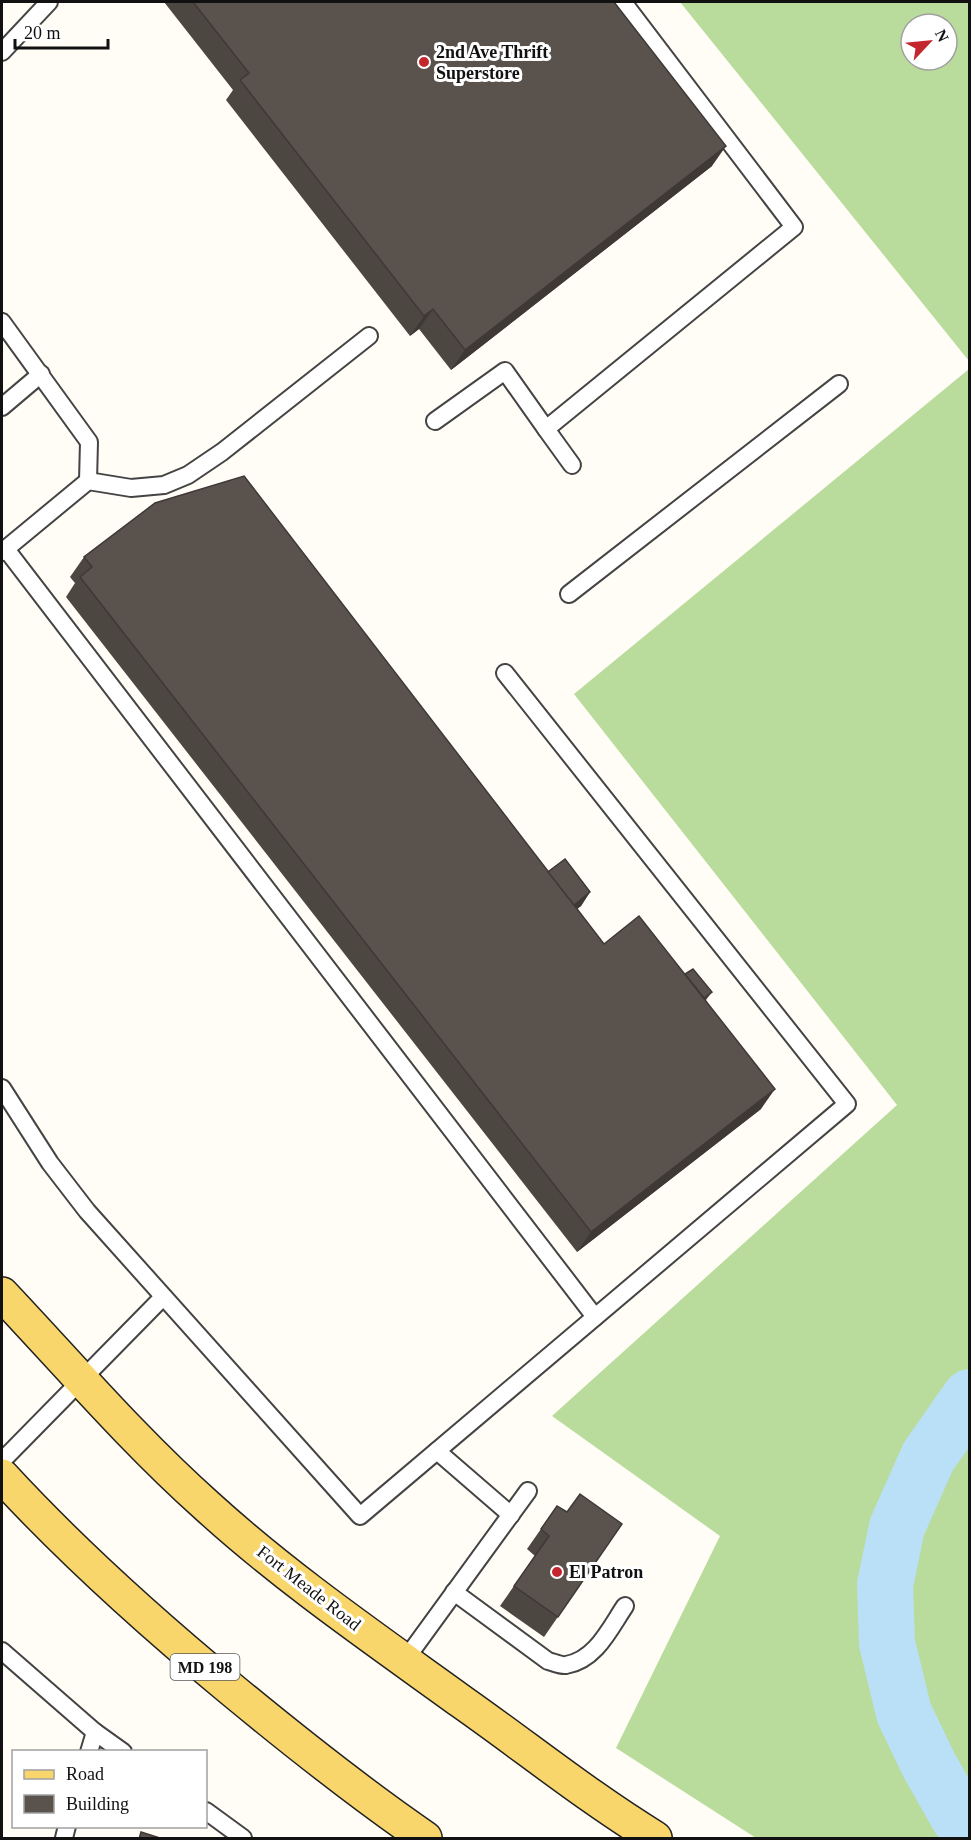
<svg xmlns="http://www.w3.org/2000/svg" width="971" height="1840" viewBox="0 0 971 1840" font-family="Georgia,serif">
<rect width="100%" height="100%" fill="#fffdf5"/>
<g fill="#b9dc9c" fill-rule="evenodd">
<path d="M 680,2 L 969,2 L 969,361 ZM 911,24 L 947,24 L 947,60 L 911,60 Z"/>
<polygon points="969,369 969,1838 756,1838 616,1748 720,1536 552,1416 897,1105 574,694"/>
</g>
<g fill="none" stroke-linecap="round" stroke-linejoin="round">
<polyline stroke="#b9e0f7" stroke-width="56" points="970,1397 928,1457 897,1527 885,1585 887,1643 904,1713 929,1765 959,1818 970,1827"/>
<defs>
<g id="lane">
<polyline points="2,52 49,2"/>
<polyline points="2,322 89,442 88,481 2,552"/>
<polyline points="2,407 41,374"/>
<polyline points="435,421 505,371 546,429 794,227 623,2"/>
<polyline points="546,429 572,465"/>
<polyline points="88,481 131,488 164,485 188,475 222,452 369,336"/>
<polyline points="6,549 595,1317"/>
<polyline points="569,594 839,384"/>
<polyline points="2,1088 50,1163 87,1211 360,1516 847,1104 505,673"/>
<polyline points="437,1451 511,1515"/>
<polyline points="2,1461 163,1297"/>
<path d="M 454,1592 L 548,1661 C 553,1662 561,1666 566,1665 C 596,1660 610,1628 625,1606"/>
<polyline points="2,1651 95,1732 89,1752"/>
<polyline points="405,1660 528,1491"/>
<polyline points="95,1732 123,1752"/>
<polyline points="206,1811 243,1838"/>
<polyline points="64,1838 67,1826"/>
</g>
<g id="primary">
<path d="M 2,1294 C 69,1365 133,1440 207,1506 C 286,1578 375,1639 462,1702 C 526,1747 588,1797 655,1838"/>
<path d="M 2,1476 C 73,1553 150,1622 231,1689 C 294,1741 358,1792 425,1838"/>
</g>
</defs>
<use href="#lane" stroke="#444" stroke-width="20"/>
<use href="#primary" stroke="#222" stroke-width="36"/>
<use href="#lane" stroke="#fff" stroke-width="16"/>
<use href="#primary" stroke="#f9d66b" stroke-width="33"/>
</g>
<g fill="#4d4742">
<polygon points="164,2 614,2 712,166 451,370 419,329 410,336 226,100 233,90"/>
<polygon points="84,557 548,872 590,892 581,906 577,909 604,944 685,974 712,992 706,1000 761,1109 577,1252 66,597 75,583 70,577"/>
<polygon points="557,1506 567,1512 622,1524 544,1637 500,1606 535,1556 527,1549"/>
</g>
<g fill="#3f3936">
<polygon points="726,146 712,166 451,370 465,350"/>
<polygon points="433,309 419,329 410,336 424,316"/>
<polygon points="590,892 581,906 559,923 569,909"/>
<polygon points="775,1089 761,1109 577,1252 591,1232"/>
</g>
<g fill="#5a524d" stroke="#3f3936" stroke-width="1.5">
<polygon points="193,2 614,2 726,146 465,350 433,309 424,316 240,80 249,73"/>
<polygon points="244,476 604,944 639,916 775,1089 591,1232 80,577 92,567 84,557 155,503"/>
<polygon points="565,859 590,892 574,905 548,872"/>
<polygon points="693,969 712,992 704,998 685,974"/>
<polygon points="580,1494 622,1524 558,1617 514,1586 549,1536 541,1529 557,1506 567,1512"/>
<polygon points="141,1832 163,1839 139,1839"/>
</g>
<g fill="#c4262e" stroke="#fff" stroke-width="2">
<circle cx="424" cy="62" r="6"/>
<circle cx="557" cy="1572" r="6"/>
</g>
<g text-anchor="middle" stroke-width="6" stroke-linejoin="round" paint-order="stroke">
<rect fill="#fff" stroke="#585858" stroke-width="1.5" x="170.5" y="1654" width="69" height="26" rx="4.5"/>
<g font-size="16" font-weight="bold" fill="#111">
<text x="205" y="1673">MD 198</text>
</g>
<g font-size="18" font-weight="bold" fill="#111" stroke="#fff" text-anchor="start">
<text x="436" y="58">2nd Ave Thrift<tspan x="436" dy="21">Superstore</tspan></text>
<text x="569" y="1578">El Patron</text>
</g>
<g font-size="18" fill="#111" stroke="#fff">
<text transform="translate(309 1588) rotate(38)" y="6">Fort Meade Road</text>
</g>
</g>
<rect width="971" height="1840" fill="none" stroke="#111111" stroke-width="6"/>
<rect x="12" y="1750" width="195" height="78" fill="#ffffff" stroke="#a0a0a0" stroke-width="1.5"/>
<rect x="24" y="1770" width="30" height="9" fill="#f9d66b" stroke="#a0a0a0" stroke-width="1.5"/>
<text x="66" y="1780" font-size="18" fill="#111111">Road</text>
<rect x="24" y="1795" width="30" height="18" fill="#5a524d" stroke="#a0a0a0" stroke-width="1.5"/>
<text x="66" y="1810" font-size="18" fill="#111111">Building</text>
<g transform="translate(929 42) rotate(64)"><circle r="28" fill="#ffffff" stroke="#a0a0a0" stroke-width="1.5"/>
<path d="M0-4.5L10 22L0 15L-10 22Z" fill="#c4262e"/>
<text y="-9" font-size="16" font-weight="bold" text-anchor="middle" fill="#111111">N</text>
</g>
<path d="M15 39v9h93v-9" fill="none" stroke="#111111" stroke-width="3"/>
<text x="24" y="39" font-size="18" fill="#111111" stroke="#ffffff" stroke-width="4.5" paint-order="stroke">20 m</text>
</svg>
